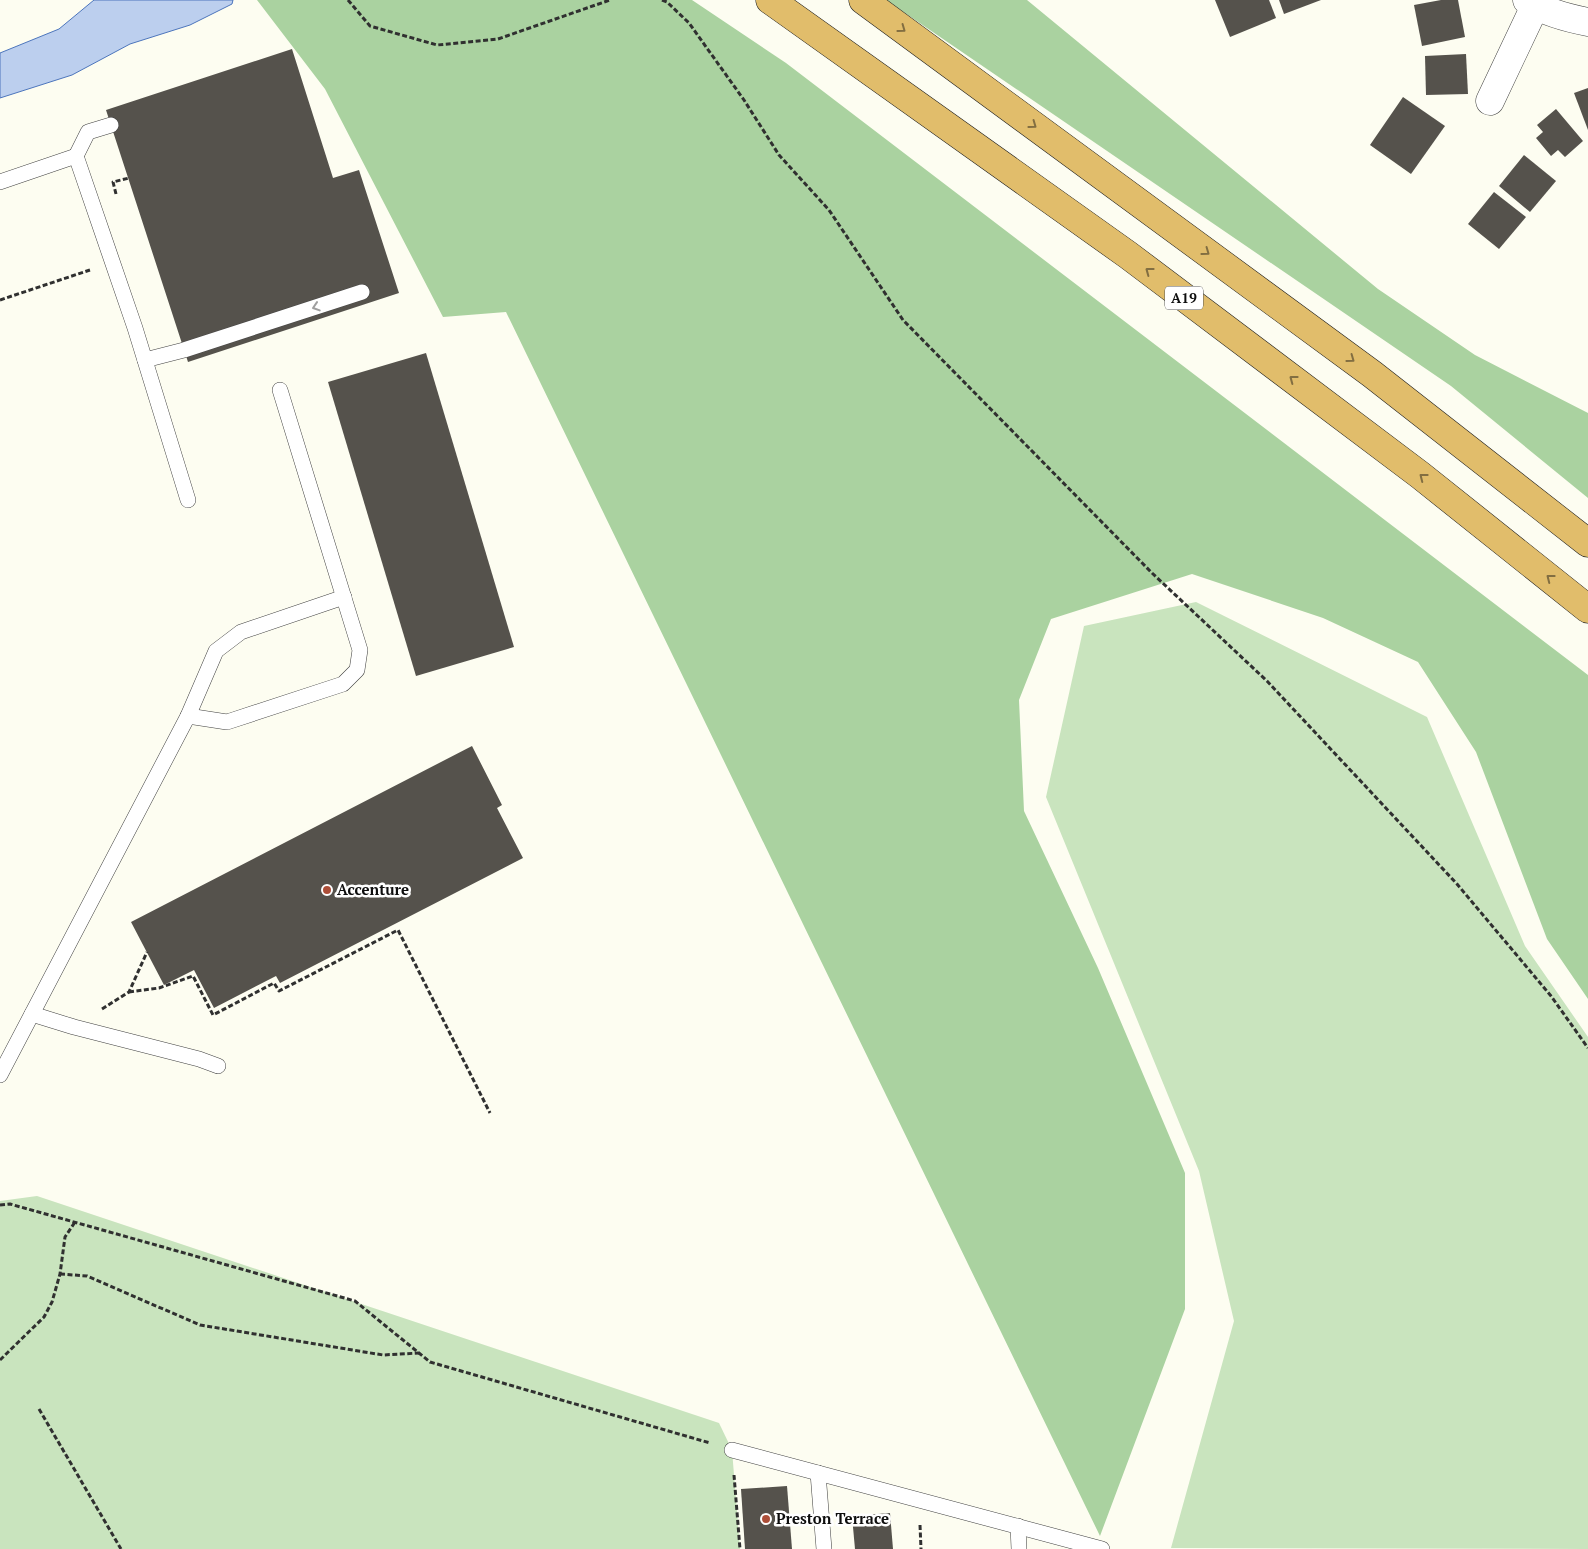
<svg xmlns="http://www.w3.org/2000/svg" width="1588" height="1549" viewBox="0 0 1588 1549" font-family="'PT Serif',serif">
<rect width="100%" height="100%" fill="#fdfdf1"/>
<g fill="#c9e4be">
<polygon points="1196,602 1427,717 1525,946 1588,1037 1588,1549 1171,1548 1234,1321 1199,1171 1046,797 1084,626"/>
<polygon points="37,1196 719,1423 732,1450 740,1549 0,1549 0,1201"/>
</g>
<g fill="#aad2a0">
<polygon points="257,0 692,0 786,63 1588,675 1588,999 1547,939 1476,752 1418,662 1323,618 1192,574 1051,619 1019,700 1024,811 1098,968 1185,1173 1185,1309 1100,1536 506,312 443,317 325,89"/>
<polygon points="886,0 1027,0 1378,289 1475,355 1588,413 1588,498 1451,386"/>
</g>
<polygon fill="#bccfee" stroke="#4c75bc" points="94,0 233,0 232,4 190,25 130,44 72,75 0,98 0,53 59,29"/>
<g fill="#55524c">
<polygon points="1215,0 1269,0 1276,18 1230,37"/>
<polygon points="1279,0 1321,0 1284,14"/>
<polygon points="1441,0 1458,0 1465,37 1422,46 1414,5"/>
<polygon points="292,49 333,178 359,170 399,293 188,362 106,110"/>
<polygon points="1466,54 1468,94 1426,95 1425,56"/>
<polygon points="1588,88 1588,130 1574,93"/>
<polygon points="1403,97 1445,126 1411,174 1370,145"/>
<polygon points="1556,109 1583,141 1565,157 1558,150 1551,156 1536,138 1543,132 1537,125"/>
<polygon points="1524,155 1556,181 1530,212 1499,186"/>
<polygon points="1494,192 1526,217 1499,249 1468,224"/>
<polygon points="426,353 514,647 416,676 328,382"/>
<polygon points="472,746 502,805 497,808 523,858 280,983 276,976 214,1008 194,970 164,985 131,922"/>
<polygon points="787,1486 792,1549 745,1549 741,1489"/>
<polygon points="890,1513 893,1549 855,1549 852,1516"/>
</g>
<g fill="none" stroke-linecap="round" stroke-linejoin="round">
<defs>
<g id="lane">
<polyline points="76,156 88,132 111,125"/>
<polyline points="0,182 76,156 135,328 188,500"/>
<polyline points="145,360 184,350 362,292"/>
<polyline points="188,716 227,722 343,684 357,670 360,650 280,390"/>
<polyline points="32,1014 74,1027 199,1059 218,1066"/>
<polyline points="0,1075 188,716 216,651 241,632 344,597"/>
<polyline points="732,1450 1102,1549"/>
<polyline points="818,1473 824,1549"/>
<polyline points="1018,1526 1019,1549"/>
</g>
<g id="street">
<path d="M 1527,0 C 1544,12 1567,18 1588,22"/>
<polyline points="1490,101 1535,6"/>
</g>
<g id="highway">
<polyline points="770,0 1128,255 1420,475 1588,609"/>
<polyline points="863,0 1372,374 1588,543"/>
</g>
</defs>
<use href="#lane" stroke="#414141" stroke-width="16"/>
<use href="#street" stroke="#414141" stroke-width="29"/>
<use href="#highway" stroke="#1f1f1f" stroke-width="29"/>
<g stroke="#303030" stroke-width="3" stroke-dasharray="5 2.5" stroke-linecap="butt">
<polyline points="348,0 370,26 437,45 498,39 610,0"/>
<polyline points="662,0 667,2 689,23 744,100 779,155 829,210 903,320 1152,573 1267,681 1457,884 1551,996 1588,1048"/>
<polyline points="116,194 113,182 129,178"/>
<polyline points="0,300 90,270"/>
<polyline points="129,992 159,988 193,976 213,1015 274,983 279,991 398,930 490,1113"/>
<polyline points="102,1009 129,992 147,952"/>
<polyline points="0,1205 10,1204 355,1301 430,1362 710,1443"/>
<polyline points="60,1274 87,1276 200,1325 383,1355 419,1353"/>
<polyline points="0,1360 44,1317 52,1302 60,1274 65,1237 75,1222"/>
<polyline points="39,1409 121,1549"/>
<polyline points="734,1475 740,1549"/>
<polyline points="920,1525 921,1549"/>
</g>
<use href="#lane" stroke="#fff" stroke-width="15"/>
<use href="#street" stroke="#fff" stroke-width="28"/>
<use href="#highway" stroke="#e1bd6b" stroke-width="28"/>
</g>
<defs><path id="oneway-chevron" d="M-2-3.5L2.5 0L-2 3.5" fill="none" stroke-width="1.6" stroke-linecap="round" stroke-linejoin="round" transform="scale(1.25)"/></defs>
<g stroke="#826e41">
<use href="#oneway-chevron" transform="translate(902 29) rotate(36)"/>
<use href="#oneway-chevron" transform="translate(1033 125) rotate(36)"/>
<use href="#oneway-chevron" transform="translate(1206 252) rotate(36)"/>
<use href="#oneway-chevron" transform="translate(1149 271) rotate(-143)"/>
<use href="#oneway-chevron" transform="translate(1351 359) rotate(36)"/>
<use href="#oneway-chevron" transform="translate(1293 379) rotate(-143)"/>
<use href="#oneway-chevron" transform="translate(1423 477) rotate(-142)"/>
<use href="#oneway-chevron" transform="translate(1550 578) rotate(-142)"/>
</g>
<use stroke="#9f9f9f" href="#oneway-chevron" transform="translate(316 307) rotate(162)"/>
<g fill="#ac4e38" stroke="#fff" stroke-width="2">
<circle cx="327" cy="890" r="5"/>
<circle cx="766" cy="1519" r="5"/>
</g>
<g text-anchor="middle" stroke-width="5" stroke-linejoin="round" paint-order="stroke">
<rect fill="#fff" stroke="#565656" stroke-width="1" x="1165" y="286.5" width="38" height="23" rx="4"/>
<g font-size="14" font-weight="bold" fill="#0e0e0e">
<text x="1184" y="303">A19</text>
</g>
<g font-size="15" font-weight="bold" fill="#0e0e0e" stroke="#fff" text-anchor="start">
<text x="337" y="895">Accenture</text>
<text x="776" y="1524">Preston Terrace</text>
</g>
</g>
</svg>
